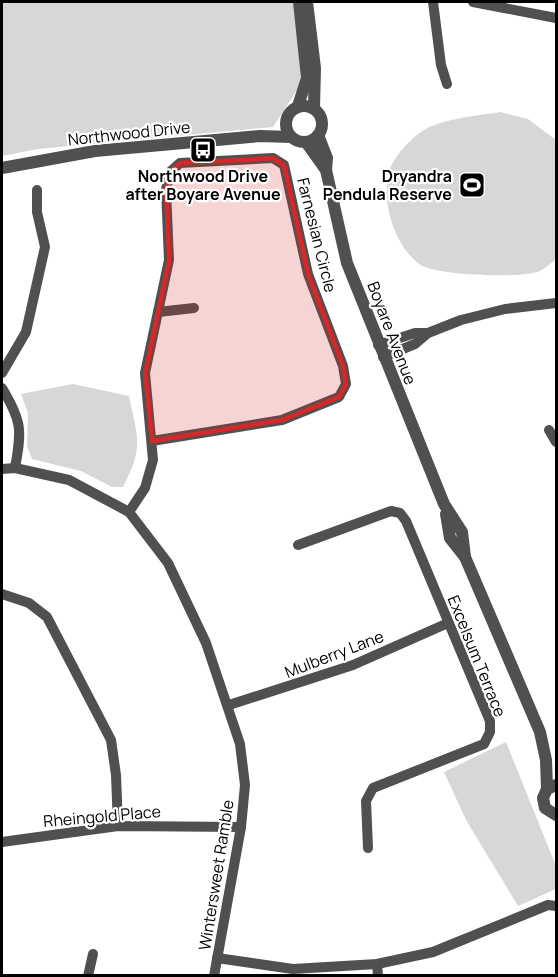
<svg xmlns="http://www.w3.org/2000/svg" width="558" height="977" viewBox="0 0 558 977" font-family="Manrope,sans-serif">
<rect width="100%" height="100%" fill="#fff"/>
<g fill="#d7d7d7">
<polygon points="2,2 295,2 301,84 273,127 38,149 2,156"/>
<path d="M 500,112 L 528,119 L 556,140 L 556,259 C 551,263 544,270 537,272 C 516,278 437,276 419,264 C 394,245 381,201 389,172 C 393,157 411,138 424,130 C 445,118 477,116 500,112 Z"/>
<path d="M 73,384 L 129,396 C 138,440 144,446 123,487 L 112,487 L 81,471 L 32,459 L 27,446 L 28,413 L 21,394 Z"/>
<polygon points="506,742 556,866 556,889 518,906 466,820 444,772"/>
</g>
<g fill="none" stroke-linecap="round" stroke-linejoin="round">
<g stroke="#505050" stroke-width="10">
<polyline points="433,2 441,65 447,84"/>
<polyline points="473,2 556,18"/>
<polyline points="158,312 194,308"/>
<polyline points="378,345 415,333 428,333"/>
<polyline points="383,357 415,344 428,333 461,320 505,309 556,303"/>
<polyline points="2,373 26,332 45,247 37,212 37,190"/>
<path d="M 2,388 C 22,421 22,430 15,468"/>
<polyline points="549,430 556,442"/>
<polyline points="2,469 15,468 69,480 129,512 168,563 206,643 240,744 245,785 241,827 214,976"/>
<polyline points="129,512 145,488 153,460 145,373 169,260 166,189 171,171 180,163 273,158 284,165 308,274 343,366 346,384 339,397 282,420 152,441"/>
<polyline points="298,545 391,511 400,513 406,521 490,721 490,732 484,744 373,788 366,801 368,848"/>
<polyline points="2,594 29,603 47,617 111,740 116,775 118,826"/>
<polyline points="229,705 353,665 448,623"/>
<polyline points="2,842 118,826 241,827"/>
<polyline points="217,958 293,969 377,964 433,952 548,905 556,906"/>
<polyline points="377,964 378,976"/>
<polyline points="88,976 93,954"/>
</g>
<g stroke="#505050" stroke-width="12">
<polyline points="307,2 315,68 314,108"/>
<circle cx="304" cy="124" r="18"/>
<polyline points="298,106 307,78 299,2"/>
<polyline points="318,135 327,158 326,170 347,263 444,504 462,532 465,557"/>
<polyline points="306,142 326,170"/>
<polyline points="2,168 95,151 260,136 291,137"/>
<polyline points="446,514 450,538 465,557 540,732 546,760 547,789"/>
<polyline points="556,785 547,789 543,798 545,808 556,815"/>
</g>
</g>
<path fill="#d62828" fill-opacity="0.2" stroke="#d62828" stroke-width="4.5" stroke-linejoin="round" d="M 273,158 L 284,165 L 308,274 L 343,366 L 346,384 L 339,397 L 282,420 L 152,441 L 145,373 L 169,260 L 166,189 L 171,171 L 180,163 Z"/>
<defs>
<symbol id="bus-square" viewBox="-11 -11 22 22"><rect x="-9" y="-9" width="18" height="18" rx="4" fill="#000" stroke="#fff"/><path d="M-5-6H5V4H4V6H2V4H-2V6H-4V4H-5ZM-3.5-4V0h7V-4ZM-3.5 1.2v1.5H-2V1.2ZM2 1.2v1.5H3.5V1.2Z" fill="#fff"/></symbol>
<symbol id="stadium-square" viewBox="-11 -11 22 22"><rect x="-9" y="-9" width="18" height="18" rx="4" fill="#000" stroke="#fff"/><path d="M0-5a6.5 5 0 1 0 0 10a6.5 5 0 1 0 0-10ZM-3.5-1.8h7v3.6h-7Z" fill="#fff"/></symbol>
</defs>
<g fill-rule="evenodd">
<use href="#bus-square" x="188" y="135" width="30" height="30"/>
<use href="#stadium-square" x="457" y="170" width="30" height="30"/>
</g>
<g text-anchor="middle" stroke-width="4.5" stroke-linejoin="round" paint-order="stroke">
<g font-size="16" fill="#000" stroke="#fff">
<text transform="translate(129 133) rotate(-6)" y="6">Northwood Drive</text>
<text transform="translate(317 235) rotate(76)" y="6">Farnesian Circle</text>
<text transform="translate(392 333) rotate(69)" y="6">Boyare Avenue</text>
<text transform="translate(334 654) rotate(-21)" y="6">Mulberry Lane</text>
<text transform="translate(477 656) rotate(68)" y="6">Excelsum Terrace</text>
<text transform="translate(102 816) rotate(-5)" y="6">Rheingold Place</text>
<text transform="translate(216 875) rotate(-81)" y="6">Wintersweet Ramble</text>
</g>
<g font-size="16" font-weight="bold" fill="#000" stroke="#fff">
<text x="203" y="182">Northwood Drive<tspan x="203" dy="18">after Boyare Avenue</tspan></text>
<text x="452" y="182" text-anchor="end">Dryandra<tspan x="452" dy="18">Pendula Reserve</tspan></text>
</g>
</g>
<rect width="558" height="977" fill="none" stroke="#000000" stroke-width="6"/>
</svg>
